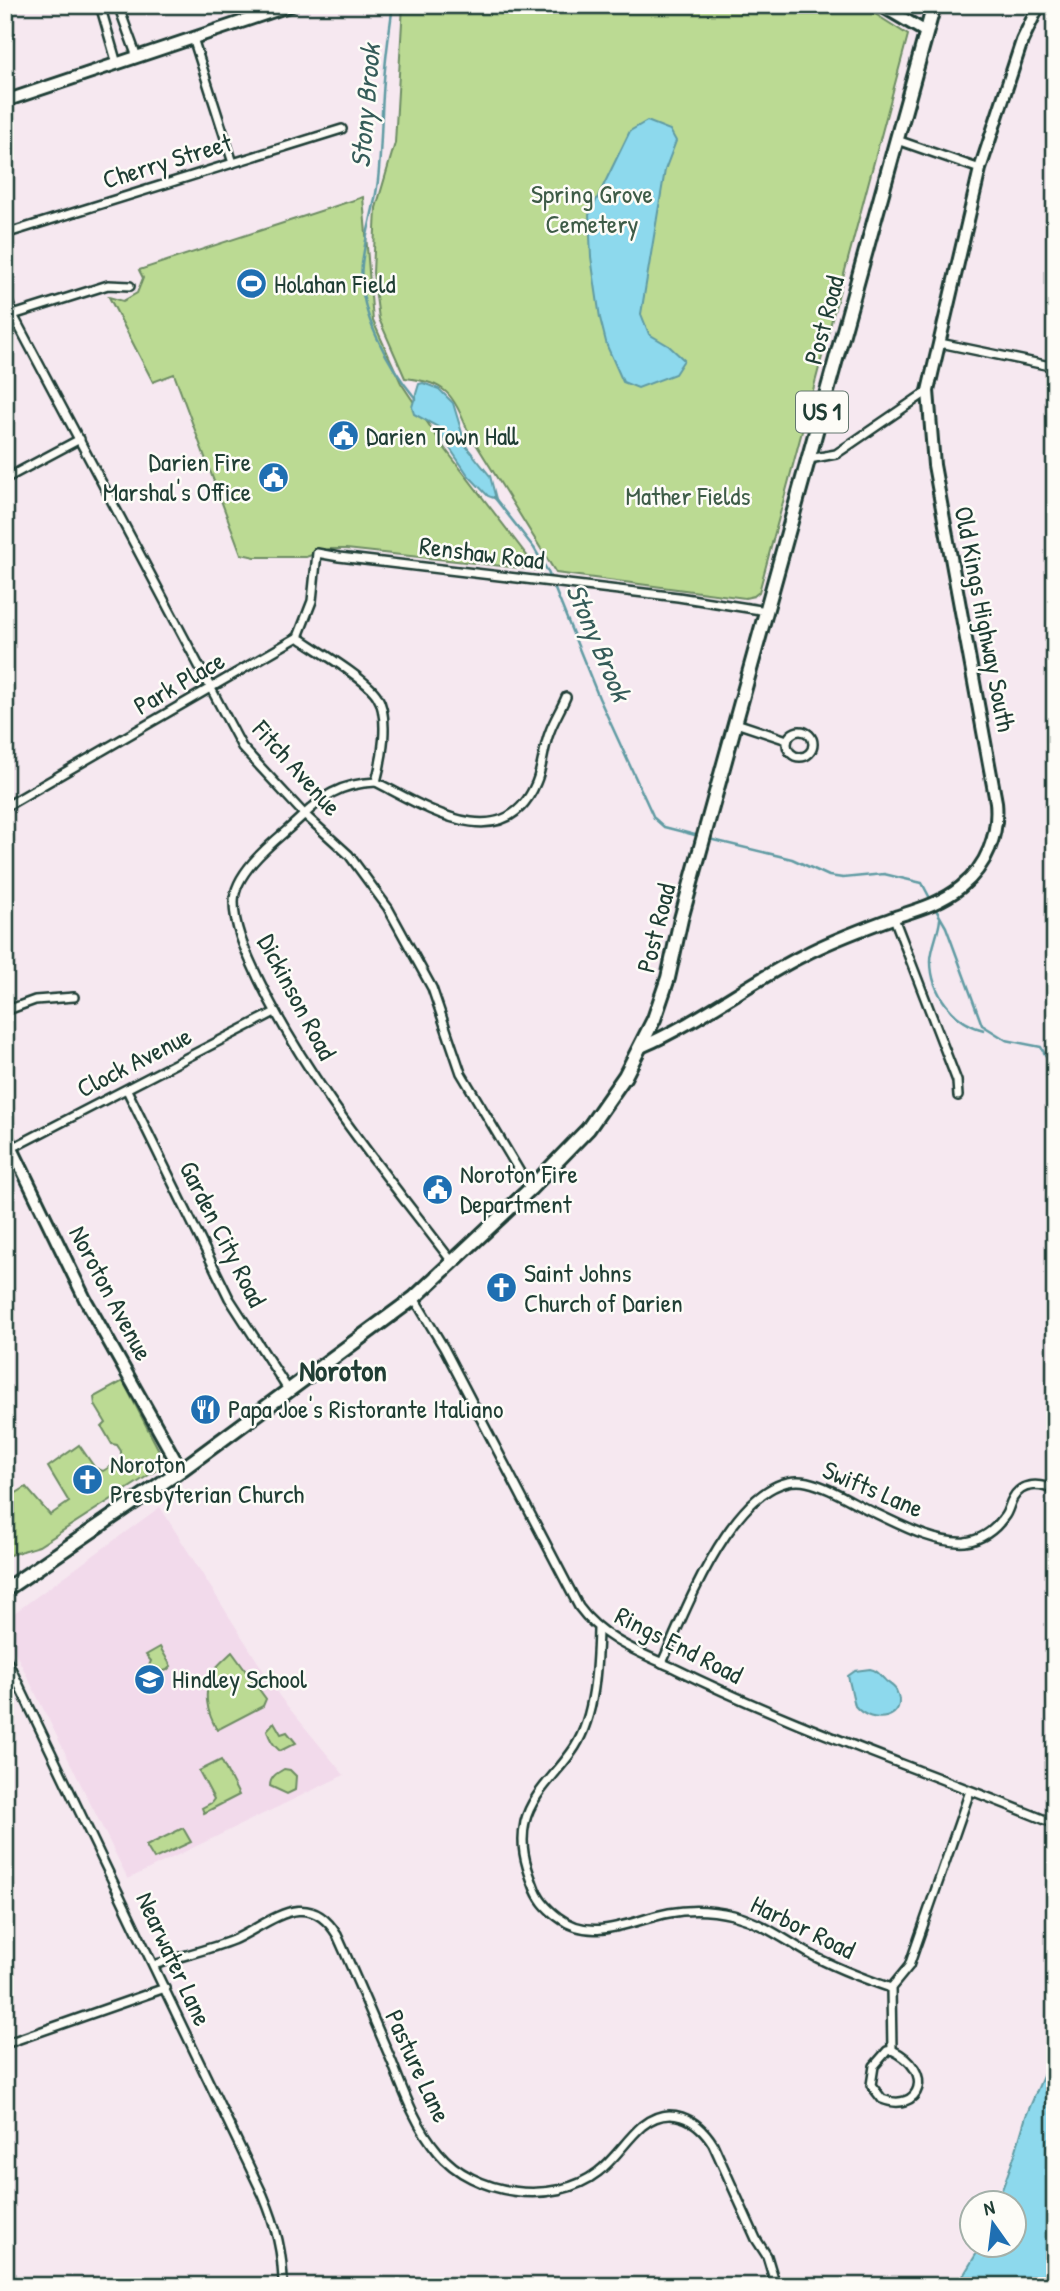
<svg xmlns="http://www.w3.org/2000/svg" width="1060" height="2291" viewBox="0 0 1060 2291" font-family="'Patrick Hand',sans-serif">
<rect width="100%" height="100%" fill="#f6e8f0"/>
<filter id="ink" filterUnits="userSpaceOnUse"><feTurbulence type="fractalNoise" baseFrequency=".0143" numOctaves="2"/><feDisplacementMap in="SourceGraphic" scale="14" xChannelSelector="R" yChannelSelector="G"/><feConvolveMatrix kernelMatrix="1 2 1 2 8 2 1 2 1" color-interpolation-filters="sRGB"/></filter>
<g filter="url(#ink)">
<polygon fill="#f2daeb" points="160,1507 280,1697 344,1775 128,1879 5,1632 5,1624 10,1616"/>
<g fill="#bbda93" stroke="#6d8c64" stroke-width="2">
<path d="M 403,5 L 861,5 L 908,35 L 759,592 L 754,596 L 745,598 L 556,573 L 468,431 C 452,393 447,383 405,378 L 379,319 L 373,273 L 376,208 L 395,143 Z"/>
<polygon points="363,197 373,321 401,383 443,446 538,570 346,549 329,549 306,557 255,557 241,554 174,374 153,382 109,297 123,301 137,293 143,278 139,270"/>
<polygon points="123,1381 166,1464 39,1546 10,1555 5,1551 5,1500 26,1487 50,1515 69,1502 48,1467 79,1445 95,1468 103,1471 121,1460 121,1451 117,1445 112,1444 102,1427 106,1423 95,1405 94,1397"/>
<polygon points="160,1647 171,1666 167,1670 153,1674 148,1668 151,1661 146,1655"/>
<path d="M 232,1652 L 266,1699 L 263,1706 L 217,1730 C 207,1713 202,1691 213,1672 C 217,1665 226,1658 232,1652 Z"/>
<path d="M 274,1722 L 281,1734 L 287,1732 L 296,1743 L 280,1751 C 273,1745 269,1739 267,1730 Z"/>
<polygon points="221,1760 239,1795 204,1813 202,1808 211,1803 214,1799 199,1771"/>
<path d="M 284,1769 L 290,1770 L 296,1776 L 295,1790 L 287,1794 L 270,1786 C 270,1777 277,1773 284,1769 Z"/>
<polygon points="183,1828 191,1842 154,1859 146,1846"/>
</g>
<g fill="#8dd9ed" stroke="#619ba3" stroke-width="2">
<polygon points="647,121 670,130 676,141 665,170 641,314 649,334 669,346 684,360 675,374 638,388 623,382 607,346 600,318 591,257 589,215 630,131"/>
<polygon points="423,383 439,389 453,403 466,446 490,476 496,499 488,496 468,475 445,441 438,427 414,414 412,407 419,384"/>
<path d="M 870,1669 C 878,1671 878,1673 884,1679 C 887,1683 893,1685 896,1690 C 910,1719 872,1727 855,1706 L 848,1676 L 855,1671 Z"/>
<polygon points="1055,2048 1055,2286 957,2286 981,2246 1014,2246 1014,2204 997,2203 1014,2157 1026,2116"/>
</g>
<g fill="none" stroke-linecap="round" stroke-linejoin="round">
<g stroke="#619ba3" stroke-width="2.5">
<path d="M 393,5 C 390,26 387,47 385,69 C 381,106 382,143 378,180 C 375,208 365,236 362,264 C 357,311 387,364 416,399"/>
<polyline points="494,497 534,548 548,572 599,698 654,818 664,827 699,836"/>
<polyline points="709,839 792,859 829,876 843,878 884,874 922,883 932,902"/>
<polyline points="935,908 946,927 982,1025 1006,1040 1041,1047 1047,1058"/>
<path d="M 940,919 C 939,933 931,947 931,961 C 931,993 954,1023 984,1030"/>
</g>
<defs>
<g id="street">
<polyline points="100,5 117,64"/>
<polyline points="118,5 137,57"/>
<polyline points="193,38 233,163"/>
<polyline points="897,140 980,169"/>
<polyline points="5,234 342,129"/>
<polyline points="5,293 13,315 242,747 304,814 349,855 388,908 432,988 461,1073 530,1189"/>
<polyline points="13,315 108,285 130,286"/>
<polyline points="940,343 1055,367"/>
<polyline points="809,459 836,454 928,391"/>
<polyline points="5,479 80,439"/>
<path d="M 298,637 C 316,649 368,680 377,696 C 390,716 382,760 376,782 C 425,807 504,859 536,783 C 543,767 543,748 550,731 C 554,720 561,709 566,697"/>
<polyline points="736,723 787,740"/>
<circle cx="800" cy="744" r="13"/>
<path d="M 376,782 C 330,784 318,803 286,831 C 267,847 234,875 234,902 C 234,929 247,954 258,978 C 308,1082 383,1171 453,1263"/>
<polyline points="5,807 298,637 312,601 317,553 339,557 678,597 767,611"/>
<polyline points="894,918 957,1081 958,1096"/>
<polyline points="5,1011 35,1000 74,997"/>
<polyline points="127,1090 229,1298 289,1391"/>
<polyline points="12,1148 275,1012"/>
<path d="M 414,1298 L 444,1348 L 579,1607 C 602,1639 641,1653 676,1669 C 798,1729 929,1772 1055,1824"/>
<path d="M 598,1629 C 597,1667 595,1715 575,1747 C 559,1772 532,1793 525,1822 C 520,1845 525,1863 533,1884 C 538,1899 546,1908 558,1917 C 593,1944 631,1920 669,1913 C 690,1909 712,1910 733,1915 C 763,1923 782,1938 808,1953 C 835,1968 862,1978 891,1988"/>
<path d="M 5,1656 L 263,2195 C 276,2226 283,2253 283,2286"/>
<path d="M 662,1663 C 684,1615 738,1468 807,1482 C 830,1487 853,1503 875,1513 C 901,1525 935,1544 965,1542 C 981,1540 995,1530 1004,1517 C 1009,1511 1009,1504 1013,1498 C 1022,1482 1041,1483 1055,1491"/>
<path d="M 154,1965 C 180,1956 208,1950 233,1940 C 269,1924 307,1885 337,1935 C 356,1977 374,2020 392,2062 C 404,2093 416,2126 438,2152 C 473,2195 553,2207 598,2172 C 615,2159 626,2140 642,2126 C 669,2104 697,2118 713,2144 L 756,2239 L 767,2256 L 776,2286"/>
<polyline points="5,2044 165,1988"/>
<polyline points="892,2050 891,1988 909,1966 970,1791"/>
<path d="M 892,2050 C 936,2071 920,2114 882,2099 L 871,2085 L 874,2066 L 887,2051 Z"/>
</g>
<g id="secondary">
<polyline points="880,5 926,32"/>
<polyline points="5,101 292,5"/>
<path d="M 641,1047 C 699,1022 748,983 804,955 C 834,939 866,928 898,916 C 920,909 943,902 961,887 C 987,866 999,834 996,802 L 934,465 L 928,391 L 980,169 L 1022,41 L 1039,5"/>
<polyline points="5,1134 85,1299 181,1470"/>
</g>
<polyline id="primary" points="5,1590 181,1470 414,1298 530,1189 588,1129 625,1076 654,1019 668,978 681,919 934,5"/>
</defs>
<use href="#street" stroke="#1f3d34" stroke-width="12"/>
<use href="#secondary" stroke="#1f3d34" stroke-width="16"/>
<use href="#primary" stroke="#1f3d34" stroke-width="18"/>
<use href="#street" stroke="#fdfcf7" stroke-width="7"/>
<use href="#secondary" stroke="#fdfcf7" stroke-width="10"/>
<use href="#primary" stroke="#fdfcf7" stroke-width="12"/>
</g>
</g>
<defs>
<symbol id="stadium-disc" viewBox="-11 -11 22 22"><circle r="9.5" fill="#1f6fb2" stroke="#fdfcf7"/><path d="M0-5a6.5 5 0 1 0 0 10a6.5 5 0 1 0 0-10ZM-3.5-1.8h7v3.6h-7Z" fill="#fff"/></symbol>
<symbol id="civic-disc" viewBox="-11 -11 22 22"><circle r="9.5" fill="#1f6fb2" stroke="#fdfcf7"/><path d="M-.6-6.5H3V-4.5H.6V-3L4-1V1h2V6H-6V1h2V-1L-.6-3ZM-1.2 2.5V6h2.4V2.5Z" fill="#fff"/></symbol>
<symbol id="church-disc" viewBox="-11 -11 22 22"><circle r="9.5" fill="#1f6fb2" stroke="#fdfcf7"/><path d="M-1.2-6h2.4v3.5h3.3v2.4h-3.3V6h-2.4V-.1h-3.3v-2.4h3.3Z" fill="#fff"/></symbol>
<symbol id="restaurant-disc" viewBox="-11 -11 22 22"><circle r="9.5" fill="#1f6fb2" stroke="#fdfcf7"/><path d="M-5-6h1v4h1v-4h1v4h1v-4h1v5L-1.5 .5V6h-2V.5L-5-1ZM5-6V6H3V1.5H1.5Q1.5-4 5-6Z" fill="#fff"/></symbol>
<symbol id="school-disc" viewBox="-11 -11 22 22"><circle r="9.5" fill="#1f6fb2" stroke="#fdfcf7"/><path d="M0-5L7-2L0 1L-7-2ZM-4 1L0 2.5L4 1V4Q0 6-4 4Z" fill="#fff"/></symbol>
</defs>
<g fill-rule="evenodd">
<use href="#stadium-disc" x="234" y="266" width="35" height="35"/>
<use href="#civic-disc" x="326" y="418" width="35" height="35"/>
<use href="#civic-disc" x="256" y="460" width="35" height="35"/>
<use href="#civic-disc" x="420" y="1172" width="35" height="35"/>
<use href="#church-disc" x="484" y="1270" width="35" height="35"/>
<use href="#restaurant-disc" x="188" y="1392" width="35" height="35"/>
<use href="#church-disc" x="70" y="1462" width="35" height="35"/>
<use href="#school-disc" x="132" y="1662" width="35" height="35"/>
</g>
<g text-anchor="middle" stroke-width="5" stroke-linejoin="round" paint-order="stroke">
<rect fill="#fdfcf7" stroke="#62766e" stroke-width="2" x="796" y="391.5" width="52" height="41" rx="5"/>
<g font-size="24" font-weight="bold" fill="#1f3d34">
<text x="822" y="420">US 1</text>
</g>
<g font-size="26" fill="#1f3d34" stroke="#fdfcf7">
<text transform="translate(167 161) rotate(-17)" y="9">Cherry Street</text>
<text transform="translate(824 320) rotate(-75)" y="9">Post Road</text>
<text transform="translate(482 553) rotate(7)" y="9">Renshaw Road</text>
<text transform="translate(985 619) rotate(79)" y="9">Old Kings Highway South</text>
<text transform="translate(179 683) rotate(-30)" y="9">Park Place</text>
<text transform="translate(297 768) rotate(48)" y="9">Fitch Avenue</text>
<text transform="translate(656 928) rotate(-76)" y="9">Post Road</text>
<text transform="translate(297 997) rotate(62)" y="9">Dickinson Road</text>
<text transform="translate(134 1062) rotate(-27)" y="9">Clock Avenue</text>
<text transform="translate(223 1234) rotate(63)" y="9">Garden City Road</text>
<text transform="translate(111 1293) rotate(62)" y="9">Noroton Avenue</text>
<text transform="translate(873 1489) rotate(23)" y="9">Swifts Lane</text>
<text transform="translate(679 1645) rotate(27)" y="9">Rings End Road</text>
<text transform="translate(803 1927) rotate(26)" y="9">Harbor Road</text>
<text transform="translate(174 1959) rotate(65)" y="9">Nearwater Lane</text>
<text transform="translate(418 2066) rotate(65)" y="9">Pasture Lane</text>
</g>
<g font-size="26" fill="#3e5c47" stroke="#fdfcf7">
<text x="592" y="203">Spring Grove<tspan x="592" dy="30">Cemetery</tspan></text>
<text x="688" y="505">Mather Fields</text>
</g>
<g font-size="26" fill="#1f3d34" stroke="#fdfcf7" text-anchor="start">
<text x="274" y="293">Holahan Field</text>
<text x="366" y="445">Darien Town Hall</text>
<text x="251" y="471" text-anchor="end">Darien Fire<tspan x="251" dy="30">Marshal's Office</tspan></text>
<text x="460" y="1183">Noroton Fire<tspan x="460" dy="30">Department</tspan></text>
<text x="524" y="1282">Saint Johns<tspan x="524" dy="30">Church of Darien</tspan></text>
<text x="228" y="1418">Papa Joe's Ristorante Italiano</text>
<text x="110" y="1473">Noroton<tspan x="110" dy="30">Presbyterian Church</tspan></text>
<text x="172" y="1688">Hindley School</text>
</g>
<g font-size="28" font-style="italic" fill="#355c59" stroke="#fdfcf7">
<text transform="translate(365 106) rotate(-85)" y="10">Stony Brook</text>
<text transform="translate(599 642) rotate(67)" y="10">Stony Brook</text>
</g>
<g font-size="30" font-weight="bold" fill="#1f3d34" stroke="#fdfcf7">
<text x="343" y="1381">Noroton</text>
</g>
</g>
<rect width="1060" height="2291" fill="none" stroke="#fdfcf7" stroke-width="28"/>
<rect x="14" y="14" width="1032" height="2263" fill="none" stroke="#1f3d34" stroke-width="2.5" filter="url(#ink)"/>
<g transform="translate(993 2224) rotate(346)"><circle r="33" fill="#fdfcf7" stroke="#a4b0a9" stroke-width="2"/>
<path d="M0-5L12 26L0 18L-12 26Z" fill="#1f6fb2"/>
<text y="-10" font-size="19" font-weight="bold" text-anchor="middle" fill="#1f3d34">N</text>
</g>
</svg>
